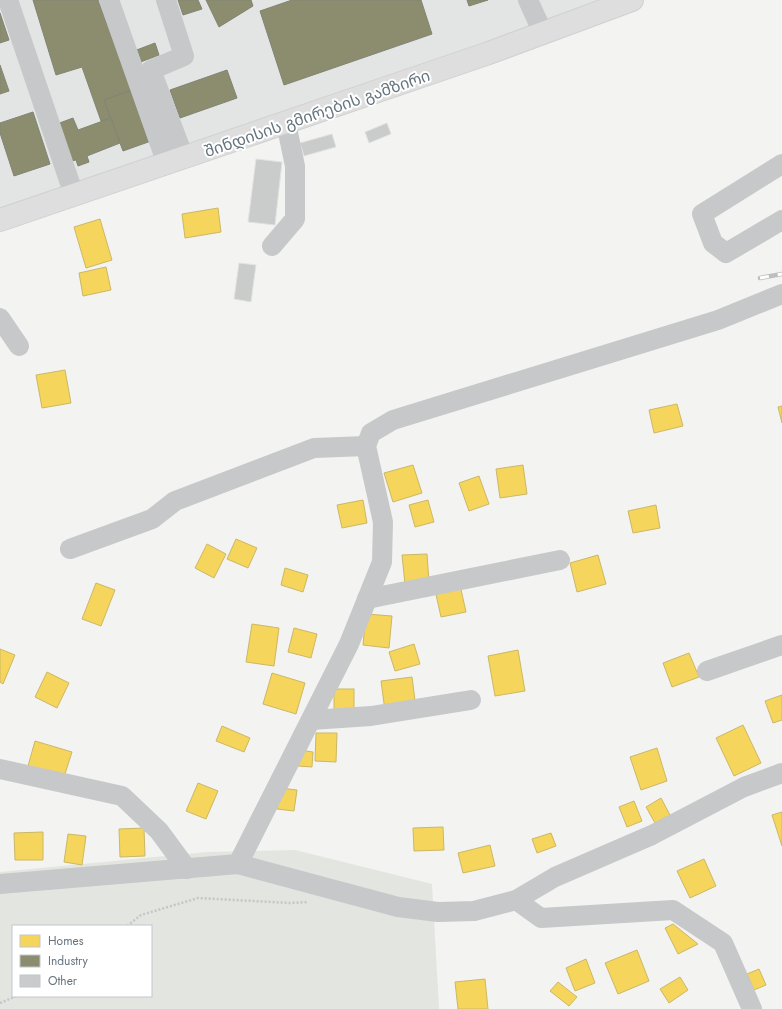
<svg xmlns="http://www.w3.org/2000/svg" width="782" height="1009" viewBox="0 0 782 1009" font-family="Jost,'Noto Sans Georgian',sans-serif">
<rect width="100%" height="100%" fill="#f3f3f1"/>
<g fill="#e3e4e4">
<polygon points="0,0 522,0 534,29 0,210"/>
<polygon points="537,0 605,0 548,22"/>
</g>
<path fill="#e2e5e0" fill-rule="evenodd" d="M 295,850 L 432,884 L 439,1009 L 0,1009 L 0,872 L 207,852 ZM 13,926 L 151,926 L 151,996 L 13,996 Z"/>
<g fill="#f6d55c" stroke="#cbb866">
<polygon points="218,208 221,232 185,238 182,214"/>
<polygon points="100,219 112,260 86,268 74,227"/>
<polygon points="106,267 111,290 83,296 79,273"/>
<polygon points="65,370 71,403 42,408 36,375"/>
<polygon points="677,404 683,426 654,433 649,410"/>
<polygon points="782,406 782,423 778,407"/>
<polygon points="413,465 422,493 393,502 384,473"/>
<polygon points="523,465 527,494 500,498 496,469"/>
<polygon points="479,476 489,504 469,511 459,483"/>
<polygon points="363,500 367,523 342,528 337,505"/>
<polygon points="428,500 434,522 415,527 409,505"/>
<polygon points="656,505 660,528 633,533 628,511"/>
<polygon points="236,539 257,548 248,568 227,559"/>
<polygon points="207,544 226,554 214,578 195,568"/>
<polygon points="427,554 429,582 405,584 402,555"/>
<polygon points="598,555 606,584 577,592 570,563"/>
<polygon points="285,568 308,575 303,592 281,585"/>
<polygon points="96,583 115,590 101,626 82,619"/>
<polygon points="460,585 466,612 441,617 435,590"/>
<polygon points="366,614 392,616 389,648 363,645"/>
<polygon points="252,624 279,628 274,666 246,662"/>
<polygon points="294,628 317,634 311,658 288,652"/>
<polygon points="414,644 420,664 395,671 389,652"/>
<polygon points="0,649 15,655 3,684 0,682"/>
<polygon points="518,650 525,691 495,696 488,656"/>
<polygon points="689,653 699,677 672,687 663,663"/>
<polygon points="47,672 69,683 57,708 35,697"/>
<polygon points="272,673 305,683 296,714 263,704"/>
<polygon points="412,677 416,708 385,711 381,681"/>
<rect x="334" y="689" width="20" height="22"/>
<polygon points="782,695 782,720 773,723 765,701"/>
<polygon points="743,725 761,763 734,776 716,738"/>
<polygon points="222,726 250,738 244,752 216,741"/>
<polygon points="316,733 337,733 336,762 315,761"/>
<polygon points="35,741 72,752 64,777 28,766"/>
<polygon points="657,748 667,781 641,790 630,757"/>
<polygon points="300,750 313,752 312,767 298,766"/>
<polygon points="198,783 218,791 206,819 186,811"/>
<polygon points="280,788 297,790 294,811 277,809"/>
<polygon points="661,798 670,815 655,823 646,807"/>
<polygon points="634,801 642,821 627,827 619,807"/>
<polygon points="782,812 782,846 772,815"/>
<polygon points="443,827 444,850 414,851 413,828"/>
<polygon points="144,828 145,856 120,857 119,829"/>
<polygon points="43,832 43,860 15,860 14,833"/>
<polygon points="551,833 556,846 537,853 532,839"/>
<polygon points="68,834 86,836 82,865 64,862"/>
<polygon points="490,845 495,866 463,873 458,853"/>
<polygon points="704,859 716,886 690,898 677,871"/>
<polygon points="673,924 698,944 678,954 665,928"/>
<polygon points="637,950 649,981 618,994 605,963"/>
<polygon points="586,959 595,983 575,991 566,968"/>
<polygon points="759,969 766,985 754,990 747,974"/>
<polygon points="680,977 688,990 669,1003 660,989"/>
<polygon points="485,979 488,1009 458,1009 455,982"/>
<polygon points="558,982 577,997 569,1006 550,991"/>
</g>
<g fill="#8c8c6e" stroke="#818573">
<polygon points="33,0 98,0 132,90 104,100 111,118 101,121 82,67 56,75"/>
<polygon points="178,0 198,0 202,9 183,15"/>
<polygon points="206,0 251,0 253,6 219,27"/>
<polygon points="292,0 421,0 432,34 284,85 260,11"/>
<polygon points="467,0 488,0 469,6"/>
<polygon points="0,13 9,40 0,43"/>
<polygon points="155,43 159,55 138,63 134,51"/>
<polygon points="0,65 9,91 0,94"/>
<polygon points="227,70 237,98 180,118 170,90"/>
<polygon points="132,90 151,141 123,151 104,100"/>
<polygon points="33,112 50,164 14,176 0,133 0,123"/>
<polygon points="73,118 78,130 111,118 120,143 87,156 89,162 78,166 76,160 71,161 57,124"/>
</g>
<g fill="#cacbcb" stroke="#e2e2e1">
<polygon points="387,123 391,134 369,143 365,132"/>
<polygon points="332,134 336,147 304,156 300,143"/>
<polygon points="256,159 282,162 275,225 248,222"/>
<polygon points="239,263 256,265 251,302 234,299"/>
</g>
<g fill="none" stroke-linecap="round" stroke-linejoin="round">
<defs>
<polyline id="major" points="0,220 486,54 632,0"/>
</defs>
<use href="#major" stroke="#d0d1d1" stroke-width="24"/>
<g stroke="#c5c6c6" stroke-width="2.5" stroke-dasharray="2 2" stroke-linecap="butt">
<polyline points="127,926 141,915 198,898 290,903 308,902"/>
<polyline points="0,1003 17,996"/>
</g>
<g stroke="#c7c8c9" stroke-width="20">
<polyline points="8,0 74,195"/>
<polyline points="109,0 167,164"/>
<polyline points="166,0 184,56 151,70 184,158"/>
<polyline points="528,0 543,33"/>
<polyline points="782,164 702,214 713,243 726,253 782,220"/>
<polyline points="272,246 295,219 295,166 286,123"/>
<polyline points="0,318 19,346"/>
<polyline points="70,549 152,519 175,501 314,448 366,446"/>
<polyline points="367,599 560,560"/>
<polyline points="707,671 782,645"/>
<polyline points="311,720 371,716 471,700"/>
<polyline points="0,769 122,796 159,831 187,869"/>
<polyline points="238,864 398,907 438,912 474,911 516,900 555,877 652,835 744,787 782,773"/>
<polyline points="0,884 238,864 349,644 382,562 383,522 366,446 371,433 393,420 718,320 782,294"/>
<polyline points="516,900 541,918 673,910 723,943 752,1009"/>
</g>
<use href="#major" stroke="#dddedd" stroke-width="22"/>
<defs>
<polyline id="rail" points="760,278 782,274"/>
</defs>
<use href="#rail" stroke="#bdbebf" stroke-width="4.5"/>
<use href="#rail" stroke="#fff" stroke-width="3" stroke-dasharray="9" stroke-linecap="butt"/>
</g>
<g text-anchor="middle" stroke-width="4" stroke-linejoin="round" paint-order="stroke">
<g font-size="16" fill="#66747e" stroke="#fff">
<text transform="translate(317 113) rotate(-19)" y="6">შინდისის გმირების გამზირი</text>
</g>
</g>
<rect x="12" y="925" width="140" height="72" fill="#ffffff" stroke="#c2c7cb"/>
<rect x="20" y="935" width="20" height="12" fill="#f6d55c" stroke="#c2c7cb"/>
<text x="48" y="945" font-size="12" fill="#66747e">Homes</text>
<rect x="20" y="955" width="20" height="12" fill="#8c8c6e" stroke="#c2c7cb"/>
<text x="48" y="965" font-size="12" fill="#66747e">Industry</text>
<rect x="20" y="975" width="20" height="12" fill="#cacbcb" stroke="#c2c7cb"/>
<text x="48" y="985" font-size="12" fill="#66747e">Other</text>
</svg>
